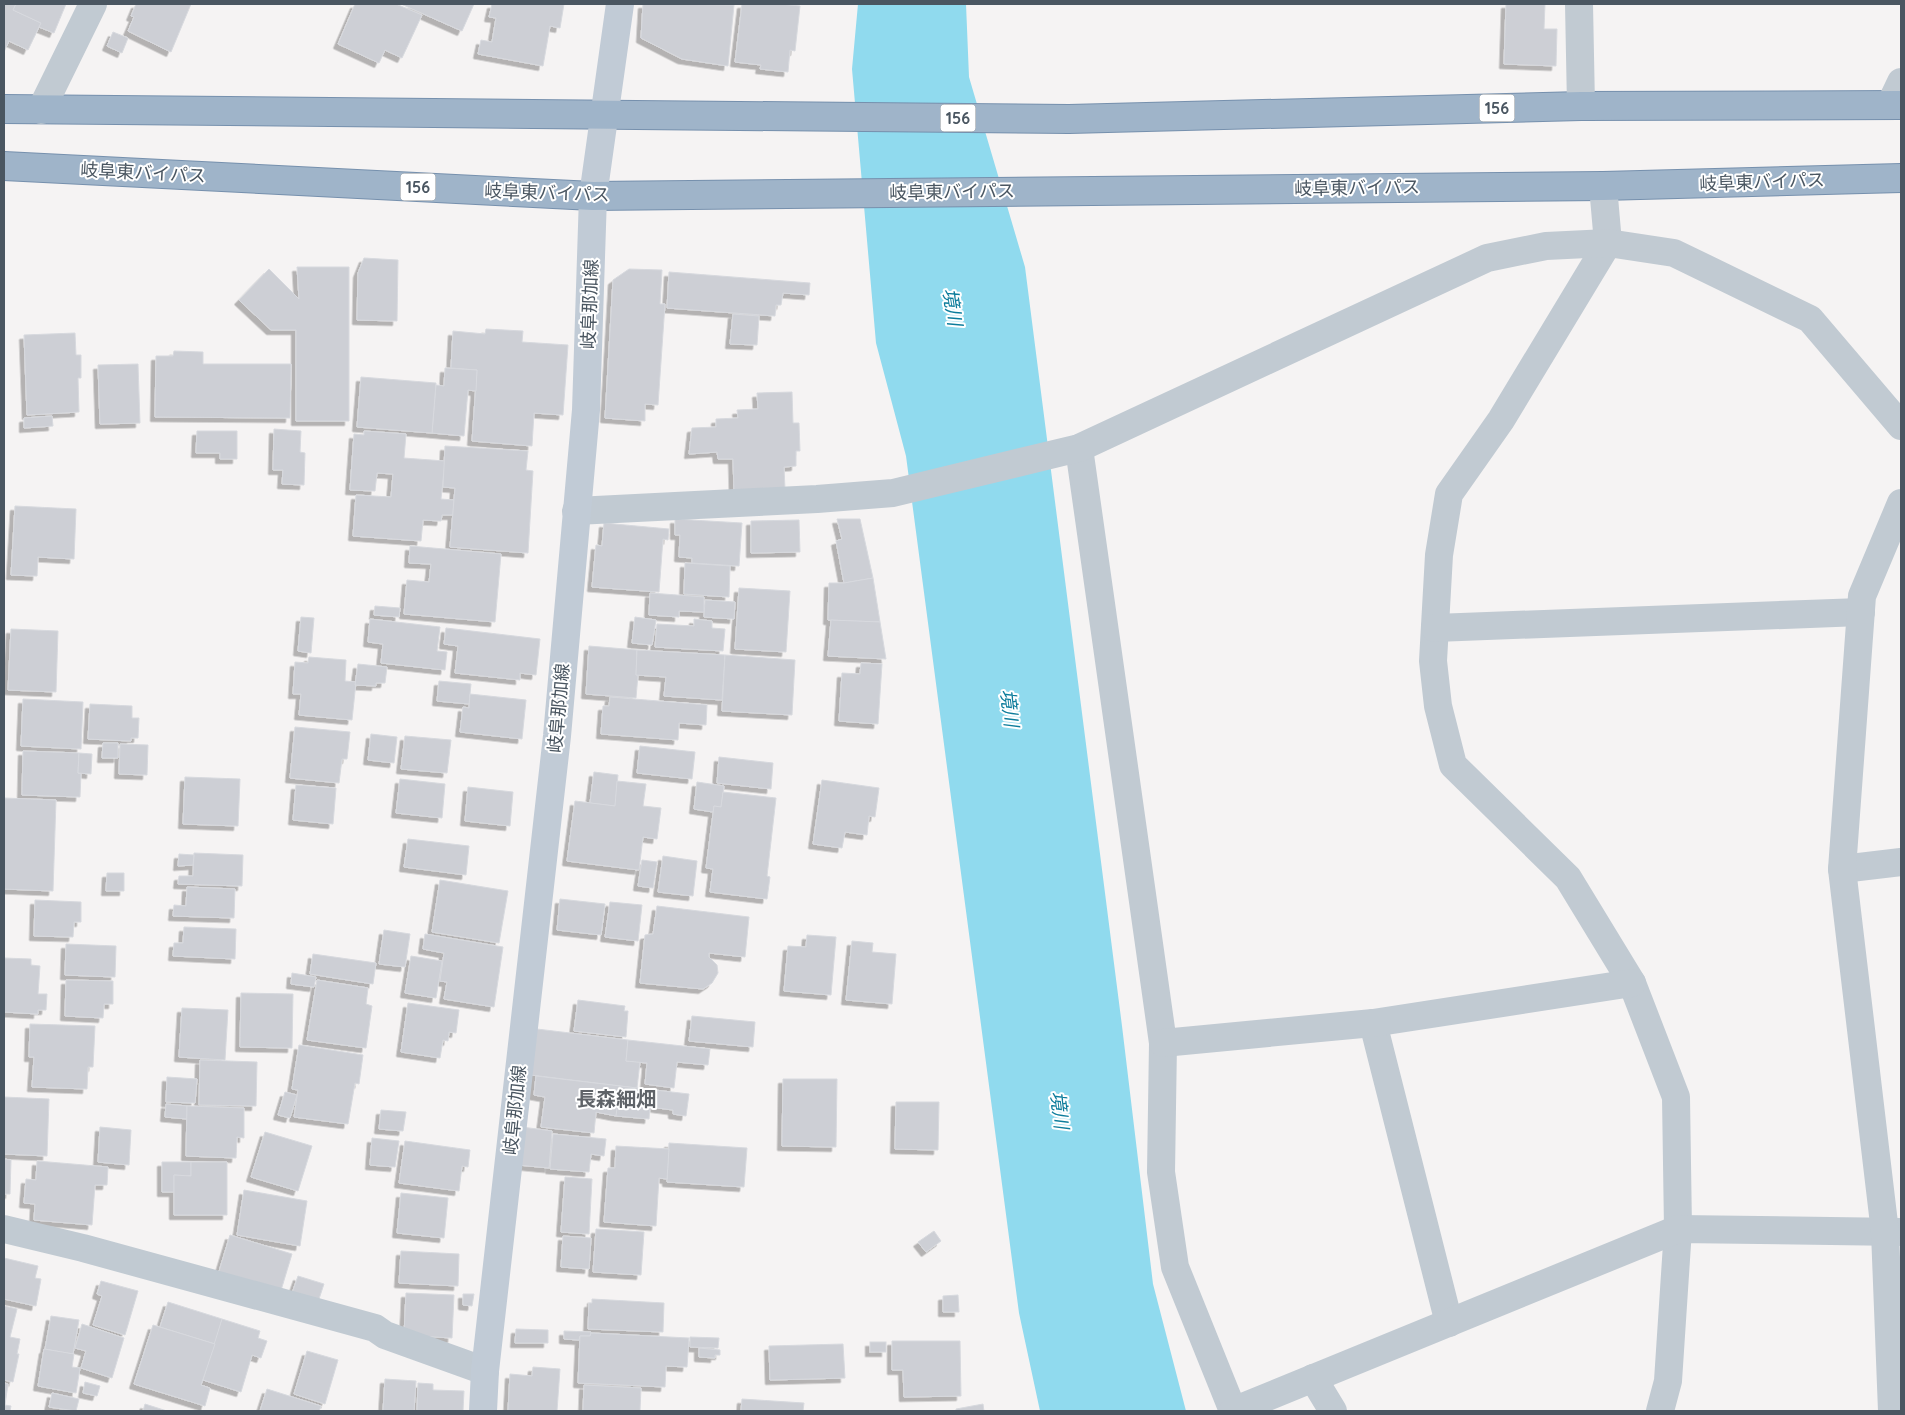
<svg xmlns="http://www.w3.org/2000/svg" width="1905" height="1415" viewBox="0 0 1905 1415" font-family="Quicksand,'Noto Sans JP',sans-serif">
<defs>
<filter id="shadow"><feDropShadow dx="-4.5" dy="4.5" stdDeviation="0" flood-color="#0004"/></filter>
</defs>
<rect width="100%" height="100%" fill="#f5f3f3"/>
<polygon fill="#90daee" points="858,4 966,4 969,77 1025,267 1122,1026 1153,1284 1186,1411 1040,1411 1019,1313 906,456 876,343 852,69"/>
<g fill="#cdcfd5" stroke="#d7d9de" filter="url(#shadow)">
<polygon points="4,4 16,4 13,10 41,23 28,50 9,41 4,52"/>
<polygon points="16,4 66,4 54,33 39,27 41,23 13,10"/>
<polygon points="136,4 191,4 171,52 128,31 134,17 131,16"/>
<polygon points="355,4 396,4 422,15 402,58 385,50 379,63 338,44"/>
<polygon points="401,4 474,4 462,31"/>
<polygon points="492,4 564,4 560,28 550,26 543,66 478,54 481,40 492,42 496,18 489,17"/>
<polygon points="643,4 734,5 728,66 682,59 641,38"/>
<polygon points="742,4 780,4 800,6 795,51 790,50 788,72 760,69 761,65 735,62"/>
<polygon points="1506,4 1545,4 1544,29 1557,29 1556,66 1504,64"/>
<polygon points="113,32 128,38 122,53 107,46"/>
<polygon points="364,258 398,260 397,321 357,320 358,273"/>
<polygon points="297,267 349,267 349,421 296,421 296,330 271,330 239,300 269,269 299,299"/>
<polygon points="629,269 662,270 660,304 665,304 658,405 645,404 645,421 605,418 613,280"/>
<polygon points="669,272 810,283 809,295 783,293 781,305 776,305 775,316 667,308"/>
<polygon points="733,314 759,316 757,345 730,344"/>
<polygon points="486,329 523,331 522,342 568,345 563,415 534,413 532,446 472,441 477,370 451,368 453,331 485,334"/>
<polygon points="75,333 76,355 81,355 81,378 78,378 79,412 27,415 24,335"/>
<polygon points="174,351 203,352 203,364 291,364 290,418 155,417 156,356 173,356"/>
<polygon points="138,364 140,423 100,424 98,365"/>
<polygon points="445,368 477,370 476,391 468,390 464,436 432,433 436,385 444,386"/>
<polygon points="361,377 436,383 432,433 357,427"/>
<polygon points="792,392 793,423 799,423 800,451 796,451 796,466 784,467 785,489 734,491 733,459 718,459 717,452 689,454 692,428 716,427 716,419 738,418 737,410 758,409 757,393"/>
<polygon points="52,416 53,426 24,428 24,418"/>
<polygon points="274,429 301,431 300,452 305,453 304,485 282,484 283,470 273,470"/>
<polygon points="197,431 237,431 237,459 220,459 220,453 196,453"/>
<polygon points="364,431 406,434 404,458 445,461 441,499 454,500 453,515 442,515 441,521 423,520 421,541 353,536 356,495 391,497 393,474 377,473 375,491 350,490 354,434 364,435"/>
<polygon points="445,446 528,451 526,470 533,471 528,553 450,547 455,488 443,487"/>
<polygon points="15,506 76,509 74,559 38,557 37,576 11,575"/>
<polygon points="675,519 742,523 739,566 692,563 692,558 679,557 680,535 675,535"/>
<polygon points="837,519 860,519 873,578 844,583 836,541 842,539"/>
<polygon points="799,520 800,552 751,553 751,521"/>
<polygon points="604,523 669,529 668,540 663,539 659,592 592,587 596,545 602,546"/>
<polygon points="410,546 501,554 495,622 404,614 407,580 429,582 431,564 409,563"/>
<polygon points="685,563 730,566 729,597 684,594"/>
<polygon points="873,578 880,622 828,620 829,583 844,583"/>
<polygon points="739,588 790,591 786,652 735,649"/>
<polygon points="650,593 704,597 704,612 679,611 679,617 649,615"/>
<polygon points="705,600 735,602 734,619 704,617"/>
<polygon points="375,606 400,608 399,617 374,615"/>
<polygon points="301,617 314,618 311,653 298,651"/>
<polygon points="635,617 656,620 652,645 632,643"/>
<polygon points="370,619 440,627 437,651 447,652 445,670 381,663 383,644 368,642"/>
<polygon points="694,619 712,621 712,628 725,629 723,651 655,647 657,624 694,626"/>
<polygon points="831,620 880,622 886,659 828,656"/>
<polygon points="446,628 540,639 536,675 520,673 520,680 455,673 458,646 444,644"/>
<polygon points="11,629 58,631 56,692 8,690"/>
<polygon points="589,646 637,650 636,675 638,675 636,698 586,694"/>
<polygon points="637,650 725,655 722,700 664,696 666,677 636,675"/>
<polygon points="725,655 795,660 792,715 722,711"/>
<polygon points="309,657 346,660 345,681 356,682 352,720 299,715 301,694 293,694 295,662 308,663"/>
<polygon points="861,663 882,664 878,724 839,721 842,673 860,674"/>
<polygon points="358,664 387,667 385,683 376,683 376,686 355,685"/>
<polygon points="439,681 471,684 469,704 437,701"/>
<polygon points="470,694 526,700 522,739 460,732 463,707 469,708"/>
<polygon points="610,697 707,705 706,725 679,723 678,740 601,734 603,706 609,706"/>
<polygon points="23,699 83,702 81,749 21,746"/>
<polygon points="90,704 132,706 132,718 139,718 138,738 131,738 131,741 88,739"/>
<polygon points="295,727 350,732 347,759 342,759 339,783 290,778"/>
<polygon points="371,734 397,737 394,763 368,760"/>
<polygon points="405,736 451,740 447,773 401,769"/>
<polygon points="103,743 118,743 118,758 102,758"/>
<polygon points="120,744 148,745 147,775 119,774"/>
<polygon points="640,746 695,752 692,779 637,773"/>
<polygon points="23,751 79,753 78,773 81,774 80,797 22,795"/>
<polygon points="79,753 92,754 91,774 78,773"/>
<polygon points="719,757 773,763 771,789 717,783"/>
<polygon points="594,772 618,775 615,806 590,803"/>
<polygon points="185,777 240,779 238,826 183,824"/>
<polygon points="400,779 445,784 442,818 396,813"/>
<polygon points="822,780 879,788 875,817 869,816 867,835 845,832 842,848 813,844"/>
<polygon points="617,781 646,784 643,806 661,808 657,839 643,837 639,870 567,861 575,801 615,806"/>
<polygon points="697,782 724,786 721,807 714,806 713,812 694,809"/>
<polygon points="296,785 336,788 333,824 293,820"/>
<polygon points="468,787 513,792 510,826 465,821"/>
<polygon points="723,792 776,798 767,876 770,877 767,899 710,892 713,869 706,868 714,806 721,807"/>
<polygon points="4,798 56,800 53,891 4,889"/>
<polygon points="408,839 469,846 466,875 404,867"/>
<polygon points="194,853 243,855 242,886 178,884 179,876 193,876"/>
<polygon points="179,854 194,855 193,865 178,866"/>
<polygon points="663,856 697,861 693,896 658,892"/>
<polygon points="642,860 657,862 653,888 638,886"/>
<polygon points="107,873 124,873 124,891 106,891"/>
<polygon points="440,880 508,891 499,943 432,932"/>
<polygon points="187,887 235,889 234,918 173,916 174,905 186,906"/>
<polygon points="560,899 605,904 601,935 557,930"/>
<polygon points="35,900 81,902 81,922 74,922 73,937 34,936"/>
<polygon points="610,902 642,905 638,941 605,937"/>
<polygon points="657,906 749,917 745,957 709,953 709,957 717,965 718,973 712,983 703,989 640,983 645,935 653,934"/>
<polygon points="184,927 236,929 235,959 173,956 174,943 183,943"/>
<polygon points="384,930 410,934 405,967 379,964"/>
<polygon points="425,934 503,947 494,1007 444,999 447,982 440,981 444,953 423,949"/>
<polygon points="807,935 836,937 831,995 784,991 788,946 806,947"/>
<polygon points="852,941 873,943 872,952 896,954 892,1004 846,1000"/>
<polygon points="66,944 116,946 115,977 65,975"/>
<polygon points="313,954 376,963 373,984 310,974"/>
<polygon points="411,956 442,961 436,998 405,993"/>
<polygon points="4,958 31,959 31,965 40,966 38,994 47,994 46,1010 38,1010 38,1014 4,1012"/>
<polygon points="292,973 316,977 314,987 291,984"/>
<polygon points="66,980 113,981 113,1004 104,1004 103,1018 65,1016"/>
<polygon points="317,980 368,988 366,1004 372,1006 366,1048 307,1040"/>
<polygon points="241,993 293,994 292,1048 240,1047"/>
<polygon points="578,1000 625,1006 624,1011 628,1011 626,1037 574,1031"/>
<polygon points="408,1003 459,1010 456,1033 449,1032 448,1041 443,1040 440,1058 401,1052"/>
<polygon points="182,1008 228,1010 225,1060 179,1057"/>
<polygon points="692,1016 755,1022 753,1047 689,1041"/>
<polygon points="30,1024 95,1026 93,1067 88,1067 87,1089 32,1087 34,1057 29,1057"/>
<polygon points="537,1029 628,1040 626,1061 640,1062 637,1088 531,1075"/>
<polygon points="628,1040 710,1049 708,1065 677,1062 674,1088 645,1084 647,1063 626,1061"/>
<polygon points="299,1045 363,1055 359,1084 355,1083 348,1124 294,1117 298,1090 292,1089"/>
<polygon points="200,1060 257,1062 256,1106 199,1105"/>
<polygon points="536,1076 620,1086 616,1116 596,1112 594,1133 541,1127 545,1097 534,1095"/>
<polygon points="167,1077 197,1079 195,1103 166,1102"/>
<polygon points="783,1079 837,1079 836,1147 782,1146"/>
<polygon points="620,1086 689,1094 686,1116 673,1114 673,1110 650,1107 649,1119 616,1116"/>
<polygon points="285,1092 297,1095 290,1118 278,1115"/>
<polygon points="4,1097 49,1099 47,1156 4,1154"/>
<polygon points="896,1102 939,1102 938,1150 895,1149"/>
<polygon points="166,1104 187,1106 187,1119 165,1117"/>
<polygon points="187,1106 244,1108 244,1138 237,1137 236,1158 186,1156"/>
<polygon points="381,1110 406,1112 403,1131 379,1129"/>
<polygon points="100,1127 131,1130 129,1165 98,1162"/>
<polygon points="522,1127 552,1131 549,1168 518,1165"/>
<polygon points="265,1132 312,1146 298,1191 251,1177"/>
<polygon points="553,1134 606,1139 604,1156 591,1154 589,1172 550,1169"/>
<polygon points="372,1138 399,1141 395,1167 370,1165"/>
<polygon points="405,1141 470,1150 468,1167 462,1166 459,1191 399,1183"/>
<polygon points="669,1143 747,1148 744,1187 667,1182"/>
<polygon points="616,1146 669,1149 667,1179 659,1178 656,1226 604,1222 608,1168 615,1168"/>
<polygon points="4,1159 11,1160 10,1194 4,1194"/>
<polygon points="37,1161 108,1167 107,1185 95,1185 92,1225 34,1220 35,1204 24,1203 26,1179 36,1180"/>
<polygon points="162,1162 191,1162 191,1176 174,1175 174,1192 162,1192"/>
<polygon points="191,1162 227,1162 227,1215 174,1215 174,1175 191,1176"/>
<polygon points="565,1177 592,1179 589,1234 561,1232"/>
<polygon points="244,1190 307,1201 300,1246 237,1235"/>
<polygon points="401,1193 448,1198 444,1238 397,1233"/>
<polygon points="596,1229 644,1232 641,1275 593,1272"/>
<polygon points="934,1231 941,1241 926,1252 918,1242"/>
<polygon points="230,1235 292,1254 279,1297 217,1278"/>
<polygon points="563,1236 591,1238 589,1269 561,1267"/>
<polygon points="401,1251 459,1254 458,1286 399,1283"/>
<polygon points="4,1258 38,1266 35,1278 41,1279 36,1306 4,1299"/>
<polygon points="298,1276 324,1284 315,1311 289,1302"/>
<polygon points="101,1281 138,1291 125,1335 93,1325 102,1296 97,1294"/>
<polygon points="406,1293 454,1295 452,1338 404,1335"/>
<polygon points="463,1294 474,1294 472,1306 463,1305"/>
<polygon points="958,1295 959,1312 943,1312 943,1296"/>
<polygon points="592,1299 664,1303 663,1332 588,1329 589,1303 592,1303"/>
<polygon points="168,1302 222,1319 215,1344 160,1327"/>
<polygon points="4,1306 17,1309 10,1337 20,1339 17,1354 19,1354 13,1382 4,1380"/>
<polygon points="51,1316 79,1320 73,1354 45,1349"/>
<polygon points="222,1319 260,1331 258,1338 267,1341 261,1358 252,1355 241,1392 203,1380"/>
<polygon points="82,1324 124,1338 112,1378 81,1368 86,1351 75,1348"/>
<polygon points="153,1325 215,1344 201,1385 210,1388 205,1406 134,1384"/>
<polygon points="516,1329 548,1330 548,1343 515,1343"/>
<polygon points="564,1331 591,1332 590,1336 580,1336 579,1340 564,1339"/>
<polygon points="591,1333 689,1338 687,1367 666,1366 665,1387 578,1383 580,1336 590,1336"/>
<polygon points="690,1337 719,1338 718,1348 690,1347"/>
<polygon points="892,1341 960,1341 961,1396 904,1397 903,1370 892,1370"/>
<rect x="870" y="1342" width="16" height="10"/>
<polygon points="843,1344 845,1378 770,1380 769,1346"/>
<polygon points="699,1348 720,1350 720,1355 715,1355 715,1358 699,1357"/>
<polygon points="44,1349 74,1354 72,1367 80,1368 76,1393 38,1386"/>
<polygon points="307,1351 338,1360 325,1404 294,1394"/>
<polygon points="533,1367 560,1369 557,1411 508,1411 510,1374 532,1376"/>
<polygon points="385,1379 416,1381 414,1411 383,1411"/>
<polygon points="85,1382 100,1386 97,1396 83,1393"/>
<polygon points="4,1383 8,1384 5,1405 11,1406 10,1411 4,1411"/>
<polygon points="418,1383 433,1384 433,1390 464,1391 463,1411 417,1411"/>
<polygon points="584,1385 641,1388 640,1411 583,1411"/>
<polygon points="267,1389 321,1406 319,1411 260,1411"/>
<polygon points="52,1393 79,1399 76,1411 49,1407"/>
<polygon points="742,1399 804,1403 803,1411 741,1411"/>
<polygon points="145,1404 167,1411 143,1411"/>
<polygon points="983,1404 984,1411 956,1411 956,1409"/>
</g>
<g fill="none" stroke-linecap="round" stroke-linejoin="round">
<defs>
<g id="trunk">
<polyline points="4,109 1069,119 1581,106 1901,105"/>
<polyline points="4,166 593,196 1603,186 1901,178"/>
</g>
</defs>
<use href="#trunk" stroke="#7690ad" stroke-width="30"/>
<g stroke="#c1cad2" stroke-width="28">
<polyline points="1579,4 1581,106"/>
<polyline points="1890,105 1901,82"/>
<polyline points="41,110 93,4"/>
<polyline points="1603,186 1608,243 1501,420 1449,494 1439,555 1433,661 1438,706 1453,765 1568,878 1632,983 1676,1097 1678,1229 1668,1381 1660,1411"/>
<polyline points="1079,448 1163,1043 1161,1172 1175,1267 1233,1411"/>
<polyline points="576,511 817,499 893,493 1079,448 1487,258 1546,246 1608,243 1674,253 1810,319 1901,426"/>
<polyline points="1435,628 1861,612"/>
<polyline points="1842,869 1901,862"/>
<polyline points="1373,1023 1449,1323"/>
<polyline points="1163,1043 1373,1023 1632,983"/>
<polyline points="4,1229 83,1248 375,1328 385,1335 485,1371"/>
<polyline points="1313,1378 1333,1411"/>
<polyline points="1233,1411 1678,1229 1901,1232"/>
<polyline points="1892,1411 1885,1232 1842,869 1862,596 1901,503"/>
</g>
<polyline stroke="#c1cbd6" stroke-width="28" points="483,1411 485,1371 557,736 586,410 593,196 620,4"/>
<use href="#trunk" stroke="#9fb4c9" stroke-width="28"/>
</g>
<g text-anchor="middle" stroke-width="4" stroke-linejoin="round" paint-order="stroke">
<g fill="#fff" stroke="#808990" stroke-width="1">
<rect x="1479.5" y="94.5" width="35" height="27" rx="4"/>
<rect x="940.5" y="104.5" width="35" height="27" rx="4"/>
<rect x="400.5" y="173.5" width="35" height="27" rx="4"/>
</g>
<g font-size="16" font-weight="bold" fill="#4a5661">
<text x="1497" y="114">156</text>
<text x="958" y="124">156</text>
<text x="418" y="193">156</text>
</g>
<g font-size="18" fill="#4a5661" stroke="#fff">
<text transform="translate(143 173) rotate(3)" y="6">岐阜東バイパス</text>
<text transform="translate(1762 182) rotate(-2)" y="6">岐阜東バイパス</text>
<text transform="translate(1357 188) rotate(-1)" y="6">岐阜東バイパス</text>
<text transform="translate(952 192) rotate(-1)" y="6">岐阜東バイパス</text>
<text transform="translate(547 193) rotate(2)" y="6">岐阜東バイパス</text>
<text transform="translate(590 304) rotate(-88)" y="6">岐阜那加線</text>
<text transform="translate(559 708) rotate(-85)" y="6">岐阜那加線</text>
<text transform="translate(515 1110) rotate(-84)" y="6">岐阜那加線</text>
</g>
<g font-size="19" font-style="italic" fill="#0c7c9b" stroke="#fff">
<text transform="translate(953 307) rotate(81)" y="7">境川</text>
<text transform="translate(1010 708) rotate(83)" y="7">境川</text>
<text transform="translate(1060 1110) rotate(83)" y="7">境川</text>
</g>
<g font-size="20" font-weight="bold" fill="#5f6368" stroke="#fff">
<text x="616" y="1106">長森細畑</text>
</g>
</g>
<rect width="1905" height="1415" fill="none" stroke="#4a5661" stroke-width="10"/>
</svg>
